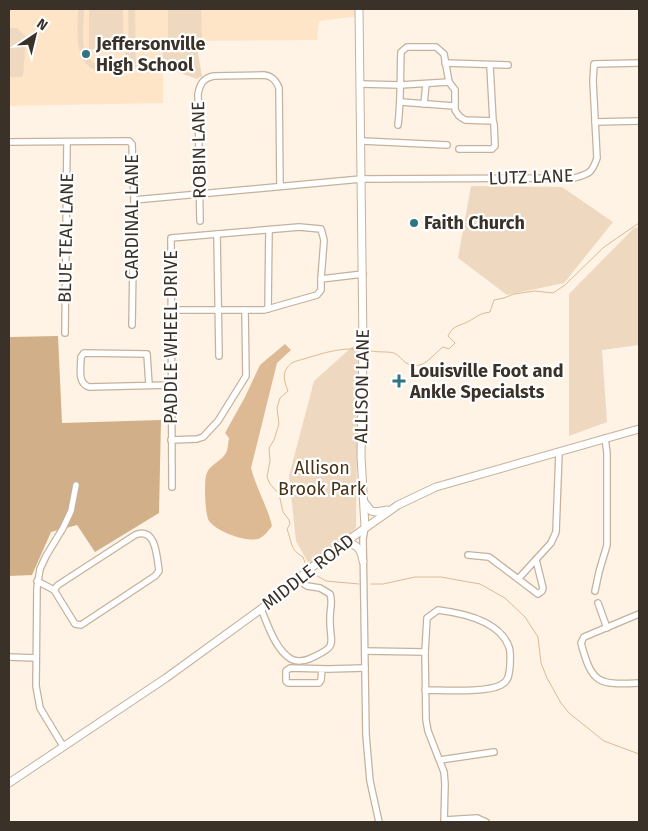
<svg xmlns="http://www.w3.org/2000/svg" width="648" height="831" viewBox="0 0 648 831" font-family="'Fira Sans',sans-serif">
<rect width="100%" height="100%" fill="#fff3e5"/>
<polygon fill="#ffe5c8" points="9,9 359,9 359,16 319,21 317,40 163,41 163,103 9,106"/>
<g fill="#eed8c0">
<path d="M 78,9 L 84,9 C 84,22 81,39 85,51 C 88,59 94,64 102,66 C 135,72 128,28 128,9 L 135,9 L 136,68 L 128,68 L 128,62 C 121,69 113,73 103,72 C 72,68 78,31 78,9 Z"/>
<rect x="89" y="9" width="34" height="40"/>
<polygon points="168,9 201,9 202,40 168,40"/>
<polygon points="9,28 17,28 26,37 23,77 9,77"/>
<polygon points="162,41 196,42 202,76 197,79 163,67"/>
<polygon points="471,186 562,187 613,222 564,283 507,295 458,258"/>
<polygon points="639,227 639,345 602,350 607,422 569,436 569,294 634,228"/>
<polygon points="358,346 356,528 311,568 296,541 289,476 314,381 352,347"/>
</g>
<polygon fill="#d1af88" points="58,336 62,423 161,420 159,513 95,552 77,525 51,532 32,575 9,576 9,337"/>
<path fill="#ddba93" d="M 285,344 L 291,350 L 277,363 L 251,468 C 256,488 267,505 272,526 C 268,531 264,537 258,539 C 246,542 217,532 209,521 C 205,515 204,483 206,476 C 208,465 221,462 226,453 C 228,449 228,443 229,438 L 225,433 L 245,397 L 260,365 Z"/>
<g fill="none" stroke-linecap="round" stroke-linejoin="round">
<g stroke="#ddba93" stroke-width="1">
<path d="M 366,350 C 376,353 387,351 394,353 C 399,355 402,360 406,363 C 423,372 432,355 443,347 L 449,349 L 455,343 L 448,336 C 453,324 462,326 471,320 C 480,315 479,314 490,312 L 494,300 L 504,298 L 514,294 L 535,291 L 553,293 L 565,285 L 604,247 L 639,223"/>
<path d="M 306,565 L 303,557 C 290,550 292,542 287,529 L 290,524 L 289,520 L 283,512 L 279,494 L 270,484 L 267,477 L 270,461 L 269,448 L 274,440 L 279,424 L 277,408 L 280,398 L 288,391 C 285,384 282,374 287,368 C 292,361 297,361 304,359 C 323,353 339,348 359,349"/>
<polyline points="314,574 326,581 359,584"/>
<polyline points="371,584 383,584 415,577 441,577 480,584 505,598 525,617 538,637 541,663 547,678 561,703 569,713 604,741 639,754"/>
</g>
<defs>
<g id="minor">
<polyline points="445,63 508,65"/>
<polyline points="490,66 493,121"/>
<polyline points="361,84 400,85 449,82"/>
<polyline points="401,102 454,106"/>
<polyline points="424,104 426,84"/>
<polyline points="595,122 639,121"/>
<path d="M 398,125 C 401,101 400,76 401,52 L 407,47 L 436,47 L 444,54 L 449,82 L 455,90 L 455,110 L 459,116 L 465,120 L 493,121 L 494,124 L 495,146 L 492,149 L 459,149"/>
<polyline points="362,141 447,145"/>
<polyline points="9,142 129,141 132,144 134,200 132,325"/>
<path d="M 134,200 L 361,179 L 574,178 C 589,174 592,173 597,158 L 593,81 L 594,64 L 639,63"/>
<path d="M 200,221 L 198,94 C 200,84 203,78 214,76 L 264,75 C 272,76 276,80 279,88 L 280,185"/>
<polyline points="217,234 219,356"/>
<polyline points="268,309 269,230"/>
<polyline points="171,310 264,310 317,295 321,290 321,279 363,274"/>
<polyline points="65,333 67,143"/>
<path d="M 149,385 L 147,354 L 84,353 L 81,357 C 81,368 77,383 89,387 L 170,385"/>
<polyline points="171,440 197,439 203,437 218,421 246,376 245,310"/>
<polyline points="172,487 171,238 299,227 321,229 324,240 321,279"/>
<polyline points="365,527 363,539 366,735 370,781 379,822"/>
<polyline points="468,555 489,557 538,594 542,591 543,588 536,560"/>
<polyline points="519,578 551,543 556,532 559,452"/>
<path d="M 37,581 L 54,590 L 58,585 L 135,535 C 156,526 157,557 159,571 L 155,576 L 81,625 L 75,624 L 54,590"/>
<polyline points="595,591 599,572 607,545 607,453 605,438"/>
<polyline points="598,603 607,628"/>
<path d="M 261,609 C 268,625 275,649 291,659 C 296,662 304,661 309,659 C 341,645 329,645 330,617 C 330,608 333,603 330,594 L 320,588 L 307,586 L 297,579"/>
<path d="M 639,614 L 584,637 L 581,643 C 592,684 598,685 639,683"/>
<polyline points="365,651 425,652"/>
<polyline points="9,657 36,658"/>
<polyline points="322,669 321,680 319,683 288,683 286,681 286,671 290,668 328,669 365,668"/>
<path d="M 425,690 C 443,690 486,693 501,685 C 509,681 509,674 510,666 C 510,660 511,652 509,647 C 500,621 462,613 438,610 L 427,618 L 425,652 L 426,720 L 428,731 L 444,772 L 445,784 L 444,822"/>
<polyline points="63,746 40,708 36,686 37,588 40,569 46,556 63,528 71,511 76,485"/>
<polyline points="440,760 494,752"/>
<polyline points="445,820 477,818 486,822"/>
</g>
<g id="major">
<polyline points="359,9 363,345 361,456 365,527"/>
<polyline points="365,503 371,511 376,512 387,510"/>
<path d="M 342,545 C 355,541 361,548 363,561"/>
<polyline points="9,783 166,678 261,609 327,555 398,505 436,487 639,429"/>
</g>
</defs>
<use href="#minor" stroke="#c5b19c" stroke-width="8"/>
<use href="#major" stroke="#c5b19c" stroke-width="9"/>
<use href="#minor" stroke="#fff" stroke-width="5.5"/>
<use href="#major" stroke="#fff" stroke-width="7"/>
</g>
<g fill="#2e7481" stroke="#fff" stroke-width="2">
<circle cx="86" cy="54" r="5"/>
<circle cx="414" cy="223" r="5"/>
<path d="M396.5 373.5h5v5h5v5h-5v5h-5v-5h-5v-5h5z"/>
</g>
<g text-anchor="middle" stroke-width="4.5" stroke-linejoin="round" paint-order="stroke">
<g font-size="18" font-weight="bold" fill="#3a3229" stroke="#fff" text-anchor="start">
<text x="96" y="50">Jeffersonville<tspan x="96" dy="21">High School</tspan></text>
<text x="424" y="229">Faith Church</text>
<text x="410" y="377">Louisville Foot and<tspan x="410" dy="21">Ankle Specialsts</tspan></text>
</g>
<g font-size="18" fill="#3a3229" stroke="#fff">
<text transform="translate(199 150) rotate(-91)" y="6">ROBIN LANE</text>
<text transform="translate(531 177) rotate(-2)" y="6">LUTZ LANE</text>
<text transform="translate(132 217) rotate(-90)" y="6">CARDINAL LANE</text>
<text transform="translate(66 238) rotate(-89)" y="6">BLUE TEAL LANE</text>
<text transform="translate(171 337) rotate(-90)" y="6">PADDLE WHEEL DRIVE</text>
<text transform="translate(362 386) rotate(-89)" y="6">ALLISON LANE</text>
<text transform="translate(308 572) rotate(-38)" y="6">MIDDLE ROAD</text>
</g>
<g font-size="18" fill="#4a3112" stroke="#fff">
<text x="322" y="474">Allison<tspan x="322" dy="21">Brook Park</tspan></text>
</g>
</g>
<rect width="648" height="831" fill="none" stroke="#3a3229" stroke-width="20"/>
<g transform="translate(35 35) rotate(35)" stroke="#ffffff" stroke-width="4" paint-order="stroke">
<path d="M0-4L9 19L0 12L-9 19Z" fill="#3a3229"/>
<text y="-8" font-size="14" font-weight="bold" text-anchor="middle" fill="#3a3229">N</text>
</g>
</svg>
